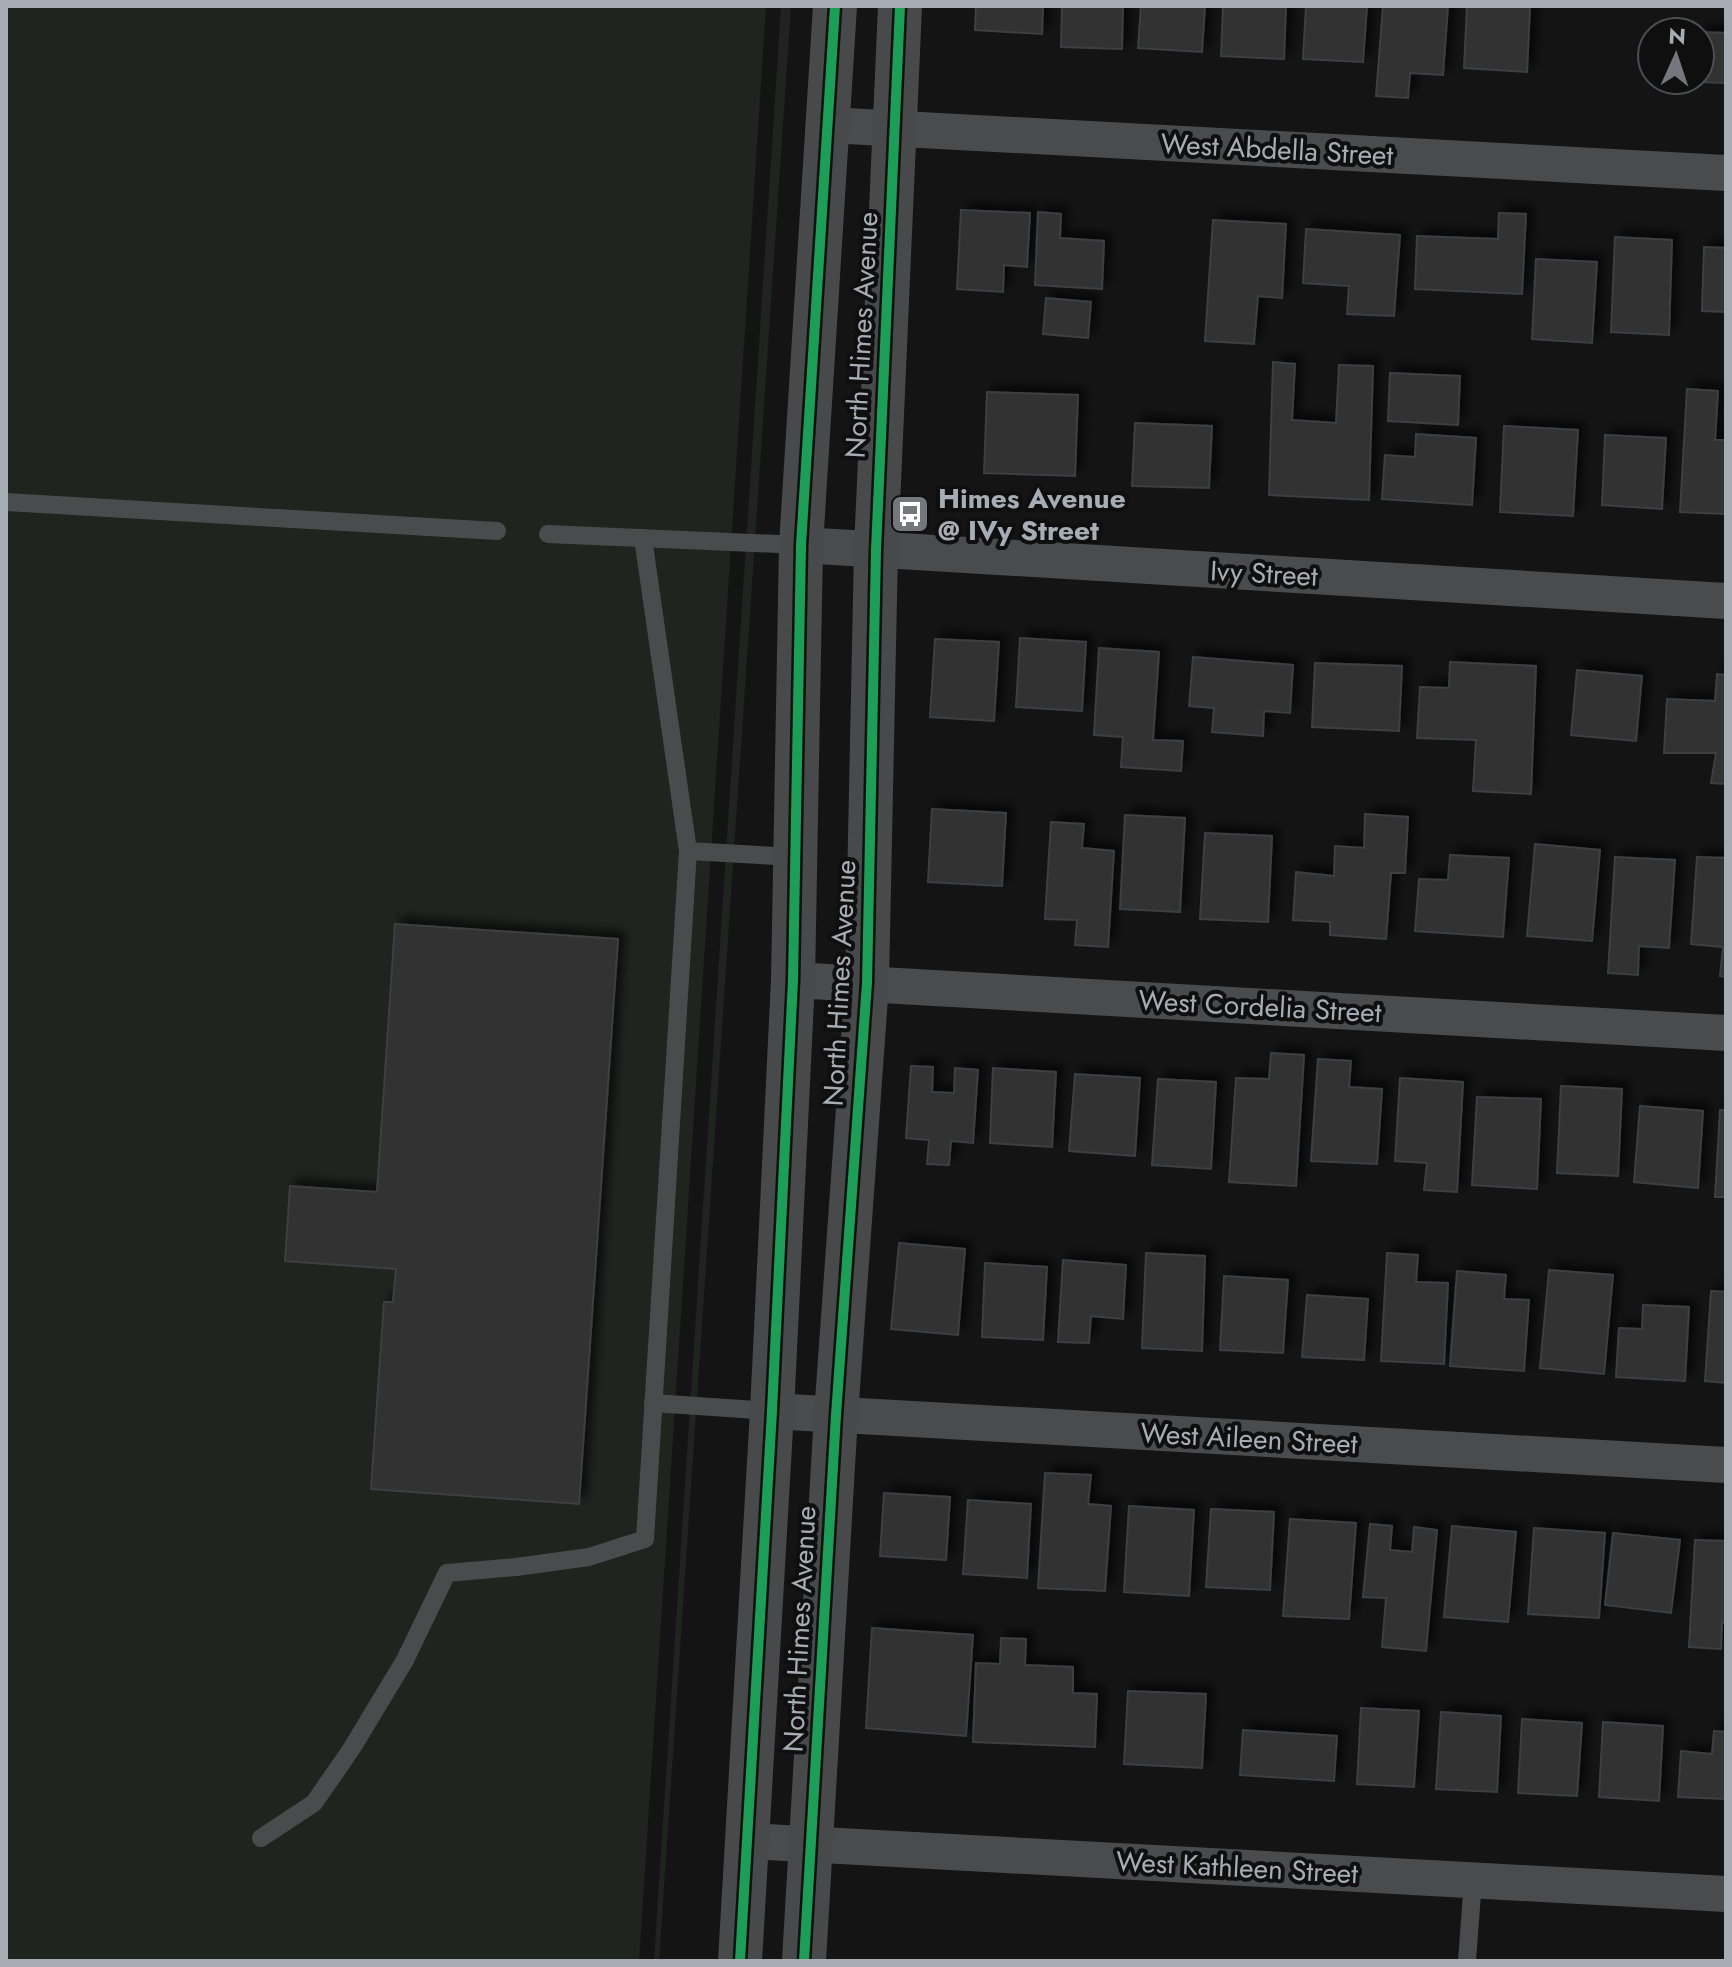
<svg xmlns="http://www.w3.org/2000/svg" width="1732" height="1967" viewBox="0 0 1732 1967" font-family="Jost,sans-serif">
<defs>
<filter id="shadow"><feDropShadow dx="7" dy="-7" stdDeviation="4" flood-color="#0009"/></filter>
</defs>
<rect width="100%" height="100%" fill="#141415"/>
<g fill="#1f241f">
<polygon points="6,6 766,6 639,1961 6,1961"/>
<polygon points="781,6 791,6 659,1961 654,1961"/>
</g>
<g fill="#303132" stroke="#3d3f41" stroke-width="2" filter="url(#shadow)">
<polygon points="976,6 1043,6 1042,34 975,30"/>
<polygon points="1062,6 1123,6 1122,49 1061,47"/>
<polygon points="1141,6 1205,6 1202,52 1138,48"/>
<polygon points="1223,6 1286,6 1284,59 1221,56"/>
<polygon points="1306,6 1367,6 1363,62 1303,59"/>
<polygon points="1383,6 1448,6 1443,75 1410,73 1408,98 1376,96"/>
<polygon points="1467,6 1530,6 1527,72 1464,68"/>
<polygon points="1700,32 1726,33 1726,83 1669,81 1700,80"/>
<polygon points="961,210 1030,213 1027,267 1004,265 1003,292 957,289"/>
<polygon points="1038,212 1061,214 1060,238 1104,241 1102,289 1035,285"/>
<polygon points="1499,213 1526,214 1522,294 1415,289 1417,236 1498,239"/>
<polygon points="1213,220 1286,224 1282,298 1258,296 1254,344 1205,341"/>
<polygon points="1306,229 1400,235 1394,316 1347,314 1349,286 1303,283"/>
<polygon points="1615,237 1672,240 1669,335 1611,332"/>
<polygon points="1704,247 1726,248 1725,312 1702,311"/>
<polygon points="1536,259 1597,262 1592,343 1532,339"/>
<polygon points="1046,298 1091,302 1088,338 1043,334"/>
<polygon points="1273,362 1295,364 1292,420 1336,423 1339,365 1373,366 1369,500 1269,495"/>
<polygon points="1390,373 1460,376 1458,425 1388,421"/>
<polygon points="1687,389 1718,391 1715,440 1726,440 1726,514 1680,512"/>
<polygon points="987,392 1078,395 1075,476 984,473"/>
<polygon points="1135,423 1212,426 1209,488 1132,486"/>
<polygon points="1504,426 1578,430 1573,516 1500,512"/>
<polygon points="1416,434 1476,438 1472,505 1382,499 1385,455 1415,457"/>
<polygon points="1605,435 1666,438 1662,509 1602,505"/>
<polygon points="1020,638 1086,642 1082,711 1016,707"/>
<polygon points="935,639 999,642 994,721 930,717"/>
<polygon points="1099,648 1159,652 1153,740 1183,741 1181,771 1121,767 1123,737 1094,735"/>
<polygon points="1193,657 1293,665 1290,713 1264,711 1263,736 1212,732 1214,708 1189,706"/>
<polygon points="1450,662 1536,666 1531,794 1473,791 1476,740 1417,738 1420,687 1449,688"/>
<polygon points="1315,663 1402,666 1399,731 1312,727"/>
<polygon points="1577,670 1642,676 1636,741 1571,735"/>
<polygon points="1717,674 1726,675 1726,784 1711,783 1716,753 1664,753 1667,699 1715,701"/>
<polygon points="932,809 1006,813 1002,886 928,882"/>
<polygon points="1365,814 1408,817 1405,873 1391,873 1386,939 1330,935 1330,922 1293,920 1296,872 1334,876 1335,846 1364,848"/>
<polygon points="1125,815 1185,818 1180,912 1120,909"/>
<polygon points="1051,822 1084,824 1082,848 1114,851 1108,947 1075,945 1077,920 1045,919"/>
<polygon points="1205,833 1272,836 1268,922 1200,919"/>
<polygon points="1535,844 1600,850 1592,941 1527,936"/>
<polygon points="1450,855 1509,858 1503,937 1415,931 1419,879 1448,880"/>
<polygon points="1615,857 1675,860 1669,948 1639,946 1638,975 1608,973"/>
<polygon points="1697,857 1726,858 1726,977 1720,976 1723,947 1691,944"/>
<polygon points="395,924 618,939 579,1504 371,1489 384,1302 393,1302 396,1269 285,1261 290,1186 377,1192"/>
<polygon points="1271,1053 1304,1055 1296,1186 1229,1182 1236,1078 1269,1079"/>
<polygon points="1318,1059 1351,1061 1349,1087 1382,1089 1377,1164 1311,1161"/>
<polygon points="911,1066 933,1067 932,1092 954,1093 955,1068 978,1070 973,1143 951,1141 949,1165 927,1164 929,1140 906,1138"/>
<polygon points="993,1068 1056,1072 1052,1147 990,1143"/>
<polygon points="1075,1074 1140,1078 1135,1156 1069,1151"/>
<polygon points="1400,1078 1463,1082 1457,1192 1424,1190 1427,1163 1395,1161"/>
<polygon points="1158,1079 1216,1082 1211,1169 1152,1165"/>
<polygon points="1561,1086 1622,1089 1618,1176 1557,1173"/>
<polygon points="1477,1097 1541,1099 1537,1189 1472,1185"/>
<polygon points="1640,1106 1703,1111 1698,1188 1634,1182"/>
<polygon points="1720,1110 1726,1110 1726,1197 1715,1197"/>
<polygon points="899,1243 965,1249 958,1335 891,1329"/>
<polygon points="1146,1253 1205,1256 1202,1351 1142,1348"/>
<polygon points="1387,1253 1418,1255 1416,1282 1448,1283 1444,1364 1381,1361"/>
<polygon points="1063,1260 1126,1265 1123,1319 1091,1316 1089,1343 1058,1342"/>
<polygon points="985,1263 1047,1267 1043,1340 982,1337"/>
<polygon points="1549,1270 1613,1275 1604,1374 1540,1368"/>
<polygon points="1457,1271 1506,1275 1504,1299 1529,1300 1524,1371 1450,1366"/>
<polygon points="1224,1276 1288,1280 1283,1353 1220,1350"/>
<polygon points="1711,1291 1726,1292 1726,1383 1705,1381"/>
<polygon points="1307,1295 1368,1299 1364,1360 1302,1357"/>
<polygon points="1643,1305 1689,1307 1685,1381 1616,1377 1619,1328 1642,1329"/>
<polygon points="1045,1473 1091,1475 1088,1504 1111,1506 1105,1591 1038,1588"/>
<polygon points="884,1493 950,1497 946,1560 880,1556"/>
<polygon points="968,1500 1031,1504 1027,1578 963,1574"/>
<polygon points="1129,1506 1194,1510 1189,1596 1124,1592"/>
<polygon points="1211,1509 1274,1512 1270,1590 1206,1587"/>
<polygon points="1290,1519 1356,1523 1349,1619 1283,1616"/>
<polygon points="1370,1524 1392,1526 1390,1550 1412,1552 1414,1527 1437,1530 1426,1651 1382,1647 1386,1598 1363,1597"/>
<polygon points="1452,1526 1516,1532 1508,1622 1444,1617"/>
<polygon points="1534,1528 1605,1533 1599,1618 1528,1614"/>
<polygon points="1613,1533 1680,1540 1671,1613 1605,1605"/>
<polygon points="1695,1540 1726,1541 1726,1623 1722,1622 1721,1649 1689,1647"/>
<polygon points="872,1628 973,1635 966,1736 866,1728"/>
<polygon points="1001,1638 1026,1639 1025,1665 1073,1667 1073,1693 1097,1694 1095,1747 973,1742 976,1663 1000,1664"/>
<polygon points="1128,1691 1206,1694 1202,1768 1124,1764"/>
<polygon points="1361,1708 1419,1711 1414,1787 1357,1784"/>
<polygon points="1441,1712 1501,1716 1497,1792 1436,1789"/>
<polygon points="1522,1719 1582,1723 1577,1796 1518,1793"/>
<polygon points="1603,1722 1663,1726 1659,1801 1599,1797"/>
<polygon points="1243,1730 1337,1736 1334,1781 1240,1775"/>
<polygon points="1714,1731 1726,1732 1726,1799 1678,1797 1681,1751 1712,1754"/>
</g>
<g fill="none" stroke-linecap="round" stroke-linejoin="round">
<g stroke="#494b4d" stroke-width="18">
<polyline points="6,502 497,531"/>
<polyline points="548,534 801,545"/>
<polyline points="643,538 688,851"/>
<polyline points="653,1403 772,1411"/>
<polyline points="261,1838 314,1803 352,1748 405,1660 447,1573 516,1567 589,1557 645,1539 688,851 795,857"/>
<polyline points="1467,1961 1473,1880"/>
</g>
<g stroke="#494b4d" stroke-width="36">
<polyline points="828,125 1726,173"/>
<polyline points="801,545 1726,601"/>
<polyline points="793,980 1726,1033"/>
<polyline points="772,1411 1726,1465"/>
<polyline points="748,1841 1726,1894"/>
</g>
<g stroke="#48494b" stroke-width="44">
<polyline points="740,1961 772,1411 793,980 801,545 835,6"/>
<polyline points="804,1961 836,1415 867,983 876,550 900,6"/>
</g>
<defs>
<g id="cycleway">
<polyline points="740,1961 772,1411 793,980 801,545 835,6"/>
<polyline points="804,1961 836,1415 867,983 876,550 900,6"/>
</g>
</defs>
<use href="#cycleway" stroke="#0f0f10" stroke-width="15"/>
<use href="#cycleway" stroke="#1a9f57" stroke-width="10"/>
</g>
<defs>
<symbol id="bus-square" viewBox="-11 -11 22 22"><rect x="-9" y="-9" width="18" height="18" rx="4" fill="#74777c" stroke="#0f0f10"/><path d="M-5-6H5V4H4V6H2V4H-2V6H-4V4H-5ZM-3.5-4V0h7V-4ZM-3.5 1.2v1.5H-2V1.2ZM2 1.2v1.5H3.5V1.2Z" fill="#fff"/></symbol>
</defs>
<g fill-rule="evenodd">
<use href="#bus-square" x="888" y="492" width="44" height="44"/>
</g>
<g text-anchor="middle" stroke-width="8" stroke-linejoin="round" paint-order="stroke">
<g font-size="28" fill="#a7adb4" stroke="#0f0f10">
<text transform="translate(1277 149) rotate(3)" y="10">West Abdella Street</text>
<text transform="translate(861 335) rotate(-87)" y="10">North Himes Avenue</text>
<text transform="translate(1264 573) rotate(3)" y="10">Ivy Street</text>
<text transform="translate(839 983) rotate(-87)" y="10">North Himes Avenue</text>
<text transform="translate(1260 1006) rotate(3)" y="10">West Cordelia Street</text>
<text transform="translate(1249 1438) rotate(3)" y="10">West Aileen Street</text>
<text transform="translate(799 1629) rotate(-87)" y="10">North Himes Avenue</text>
<text transform="translate(1237 1867) rotate(3)" y="10">West Kathleen Street</text>
</g>
<g font-size="28" font-weight="bold" fill="#a7adb4" stroke="#0f0f10" text-anchor="start">
<text x="938" y="508">Himes Avenue<tspan x="938" dy="32">@ IVy Street</tspan></text>
</g>
</g>
<rect width="1732" height="1967" fill="none" stroke="#a7adb4" stroke-width="16"/>
<g transform="translate(1676 56) rotate(3)"><circle r="38" fill="#0f0f10" stroke="#4c4e52" stroke-width="2"/>
<path d="M0-6L14 30L0 20L-14 30Z" fill="#74777c"/>
<text y="-12" font-size="22" font-weight="bold" text-anchor="middle" fill="#a7adb4">N</text>
</g>
</svg>
